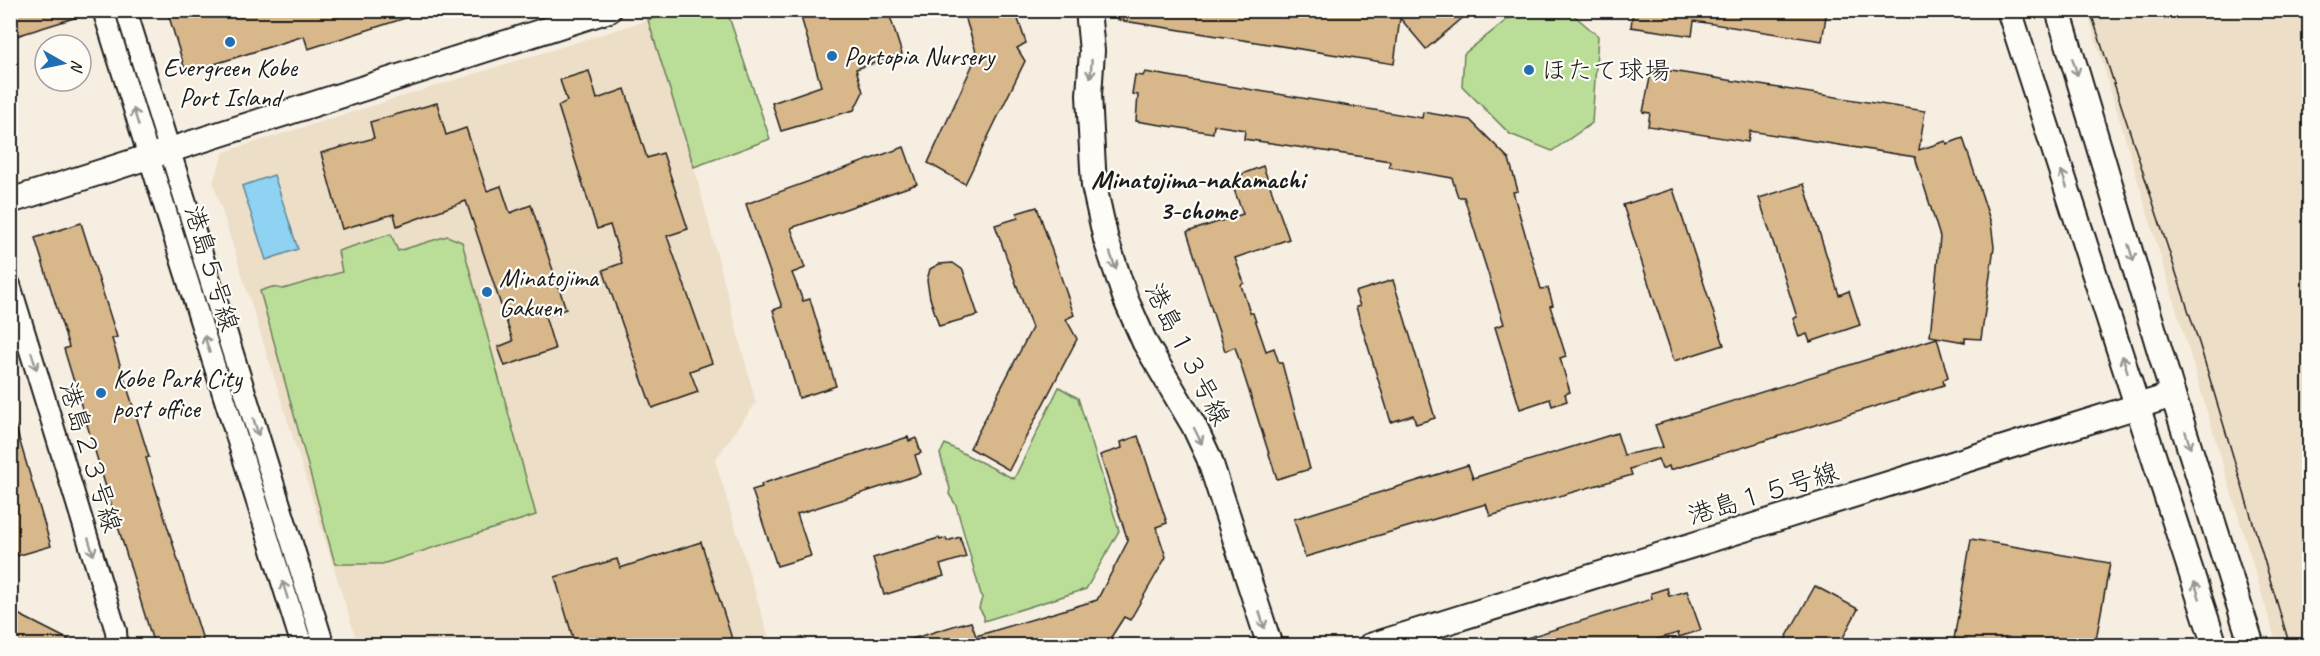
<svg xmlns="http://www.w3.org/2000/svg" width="2320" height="656" viewBox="0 0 2320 656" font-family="Caveat,'Klee One',sans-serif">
<rect width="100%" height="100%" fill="#f6eee1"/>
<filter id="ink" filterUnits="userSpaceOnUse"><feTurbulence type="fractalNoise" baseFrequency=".0167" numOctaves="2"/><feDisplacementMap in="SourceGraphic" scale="12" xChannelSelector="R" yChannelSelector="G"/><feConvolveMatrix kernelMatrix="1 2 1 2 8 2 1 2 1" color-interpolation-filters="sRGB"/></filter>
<g filter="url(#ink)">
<g fill="#eddec7">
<polygon points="2087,11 2309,11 2309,645 2277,645"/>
<polygon points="648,20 694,167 756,403 715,460 771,645 358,645 213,182 224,152"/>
</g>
<g fill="#bade98" stroke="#6b7d5a" stroke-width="1.5">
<polygon points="678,10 727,11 770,139 694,167 648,20"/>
<polygon points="1518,11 1569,11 1598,36 1592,123 1552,151 1510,134 1462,86 1464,54"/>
<polygon points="391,234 398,251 447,236 462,242 536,515 382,564 335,564 260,291 272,287 283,289 342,272 338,251"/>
<polygon points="1059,387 1078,398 1119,531 1086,589 984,621 984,616 979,608 982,598 956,505 949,494 950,489 940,454 945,444 1014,479"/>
</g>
<polygon fill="#8fd2f1" stroke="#61899c" stroke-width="1.5" points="274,175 298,249 266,260 242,186"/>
<g fill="#d8b78b" stroke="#1c1c1c" stroke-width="1.5">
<polygon points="10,10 86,10 87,14 10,38"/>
<polygon points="167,10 417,10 418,14 308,49 304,36 186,73"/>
<polygon points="799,10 888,10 902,54 856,69 863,92 854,110 781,131 772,103 821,86"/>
<polygon points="963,10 1015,10 1026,43 1017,48 1025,61 965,184 928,163 977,55"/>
<polygon points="1119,10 1472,10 1426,49 1400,18 1394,64 1118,20"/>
<polygon points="1633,10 1827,10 1822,41 1694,21 1692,36 1631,27"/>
<polygon points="1652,68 1925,111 1919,150 1946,141 1947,144 1963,138 1991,223 1994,247 1981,339 1965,338 1965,342 1930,336 1940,237 1915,157 1750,131 1748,142 1648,126 1650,113 1643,112"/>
<polygon points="589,71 597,99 625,89 647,158 663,153 688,229 667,236 712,363 690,371 698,392 652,408 603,270 622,263 610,225 597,229 558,106 567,101 560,80"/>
<polygon points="1145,72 1422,118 1423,112 1470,120 1509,159 1518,191 1513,192 1541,289 1548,288 1553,305 1550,306 1566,356 1560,358 1570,392 1565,394 1567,401 1552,406 1550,399 1520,409 1495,327 1504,324 1464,197 1458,197 1452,178 1389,167 1390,161 1244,139 1245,130 1214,125 1213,133 1136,121 1138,95 1132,94 1135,75 1143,76"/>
<polygon points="437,103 446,135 466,128 487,191 501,186 510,213 531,205 566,309 545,316 555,349 505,366 498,347 513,341 466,201 397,226 394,214 342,229 321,153 374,138 370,122"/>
<polygon points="904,147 917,184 791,228 805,268 792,273 803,301 810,299 836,386 799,398 773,310 782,307 746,204"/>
<polygon points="1263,166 1289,239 1235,258 1244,283 1241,285 1250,313 1253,313 1266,351 1274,348 1279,363 1282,363 1310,469 1277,479 1235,347 1225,351 1187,232 1243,214 1232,184 1239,182 1237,176"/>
<polygon points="1804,184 1839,295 1849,291 1860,325 1810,342 1807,334 1799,337 1793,318 1797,317 1759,198"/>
<polygon points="1673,189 1724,345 1674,361 1623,205"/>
<polygon points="1037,207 1074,315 1066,319 1077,339 1009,470 970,448 1032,328 995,225 1018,218 1017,213"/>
<polygon points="81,223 117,337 112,339 149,457 146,458 203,640 196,642 197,645 154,645 64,349 69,347 35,238"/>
<polygon points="953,263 963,270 978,315 939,326 930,298 927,280 930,269 939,264"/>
<polygon points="1393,280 1435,418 1416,424 1413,415 1391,422 1356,307 1360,306 1355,292"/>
<polygon points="1937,338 1948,377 1943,380 1944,385 1670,470 1669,466 1662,469 1658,459 1630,469 1632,475 1490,516 1486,504 1305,557 1294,519 1468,465 1473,478 1617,433 1624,455 1663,447 1655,425"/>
<polygon points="10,425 15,425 51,546 10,558"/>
<polygon points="1138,436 1167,523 1156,527 1166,557 1130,620 1124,617 1108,642 1097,645 903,645 902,642 963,623 963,624 971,622 976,636 1097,600 1128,541 1100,455 1122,448 1121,442"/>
<polygon points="908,437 909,441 916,438 921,453 915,455 921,474 797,514 811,556 777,566 752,490 762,487 761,484"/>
<polygon points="960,537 966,557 940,565 944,576 884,595 873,558 939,538 940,540 946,538 947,541"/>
<polygon points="1971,539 2110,563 2095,645 1993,645 1954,639"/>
<polygon points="701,542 734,645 575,645 555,577 617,559 620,568"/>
<polygon points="1815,586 1858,609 1839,645 1782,645"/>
<polygon points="1667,588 1669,596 1687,591 1701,630 1679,637 1678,633 1638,645 1514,645 1514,642 1652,599 1651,593"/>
<polygon points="10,610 79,645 10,645"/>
</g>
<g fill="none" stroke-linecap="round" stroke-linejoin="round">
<defs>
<g id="minor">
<polyline points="103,10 302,646"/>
<polyline points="126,10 324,646"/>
<polyline points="10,285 116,631 117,646"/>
</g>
<g id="tertiary">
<polyline points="1088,10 1092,51 1089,95 1094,186 1106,240 1126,300 1145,343 1194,426 1209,458 1270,646"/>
<polyline points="2009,10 2215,646"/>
<polyline points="2058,10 2173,395 2252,646"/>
<polyline points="10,201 609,10"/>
<polyline points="1370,646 2173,395"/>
</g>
</defs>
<use href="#minor" stroke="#1c1c1c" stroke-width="24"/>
<use href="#tertiary" stroke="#1c1c1c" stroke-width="28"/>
<use href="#minor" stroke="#fdfcf7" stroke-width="20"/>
<use href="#tertiary" stroke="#fdfcf7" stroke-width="24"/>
<polyline stroke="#1c1c1c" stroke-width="1.5" points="2090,10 2200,346 2290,646"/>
</g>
<defs><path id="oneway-shaft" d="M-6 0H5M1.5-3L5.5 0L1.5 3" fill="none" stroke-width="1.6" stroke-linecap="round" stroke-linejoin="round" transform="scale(1.5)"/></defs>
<g stroke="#989794">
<use href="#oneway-shaft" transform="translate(2075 67) rotate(73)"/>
<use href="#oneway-shaft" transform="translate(1091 69) rotate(94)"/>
<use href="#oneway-shaft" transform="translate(136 117) rotate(-107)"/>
<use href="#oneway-shaft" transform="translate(2064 179) rotate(-108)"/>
<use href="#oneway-shaft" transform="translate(2131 253) rotate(73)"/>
<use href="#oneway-shaft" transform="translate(1113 261) rotate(71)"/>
<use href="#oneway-shaft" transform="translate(207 344) rotate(-107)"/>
<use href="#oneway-shaft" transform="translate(34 361) rotate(73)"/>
<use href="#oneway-shaft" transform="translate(2125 364) rotate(-108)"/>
<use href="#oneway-shaft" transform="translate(256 427) rotate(73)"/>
<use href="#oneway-shaft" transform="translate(1198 436) rotate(64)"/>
<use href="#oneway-shaft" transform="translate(2188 440) rotate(73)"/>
<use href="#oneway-shaft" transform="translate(91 547) rotate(73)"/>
<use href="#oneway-shaft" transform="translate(285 590) rotate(-107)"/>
<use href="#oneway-shaft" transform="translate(2197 590) rotate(-108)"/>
<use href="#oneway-shaft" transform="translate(1262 620) rotate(73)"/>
</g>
</g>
<g fill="#1f6fb2" stroke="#fdfcf7" stroke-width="2">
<circle cx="230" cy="42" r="6"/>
<circle cx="832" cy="56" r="6"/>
<circle cx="1529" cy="70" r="6"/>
<circle cx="487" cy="292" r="6"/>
<circle cx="101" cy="393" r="6"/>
</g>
<g text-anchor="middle" stroke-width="4.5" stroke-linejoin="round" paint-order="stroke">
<g font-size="26" fill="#1c1c1c" stroke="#fdfcf7" text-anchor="start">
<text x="844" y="65">Portopia Nursery</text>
<text x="230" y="76" text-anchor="middle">Evergreen Kobe<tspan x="230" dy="30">Port Island</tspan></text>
<text x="1541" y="79">ほたて球場</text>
<text x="499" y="286">Minatojima<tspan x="499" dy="30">Gakuen</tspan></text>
<text x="113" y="387">Kobe Park City<tspan x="113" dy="30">post office</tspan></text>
</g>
<g font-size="26" fill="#1c1c1c" stroke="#fdfcf7">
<text transform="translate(212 268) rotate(73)" y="9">港島５号線</text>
<text transform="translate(1188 354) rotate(63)" y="9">港島１３号線</text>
<text transform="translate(91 457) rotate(73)" y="9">港島２３号線</text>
<text transform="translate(1763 493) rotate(-17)" y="9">港島１５号線</text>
</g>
<g font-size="27" font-weight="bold" fill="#1c1c1c" stroke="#fdfcf7">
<text x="1198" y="188">Minatojima-nakamachi<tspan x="1198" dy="31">3-chome</tspan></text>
</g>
</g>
<rect width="2320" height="656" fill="none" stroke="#fdfcf7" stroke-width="36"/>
<rect x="18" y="18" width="2284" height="620" fill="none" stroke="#1c1c1c" stroke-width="2" filter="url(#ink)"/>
<g transform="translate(63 63) rotate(99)"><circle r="28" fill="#fdfcf7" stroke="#a3a29f" stroke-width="1.5"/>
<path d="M0-4.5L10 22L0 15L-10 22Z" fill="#1f6fb2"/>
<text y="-9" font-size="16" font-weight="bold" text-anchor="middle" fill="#1c1c1c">N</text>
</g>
</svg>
